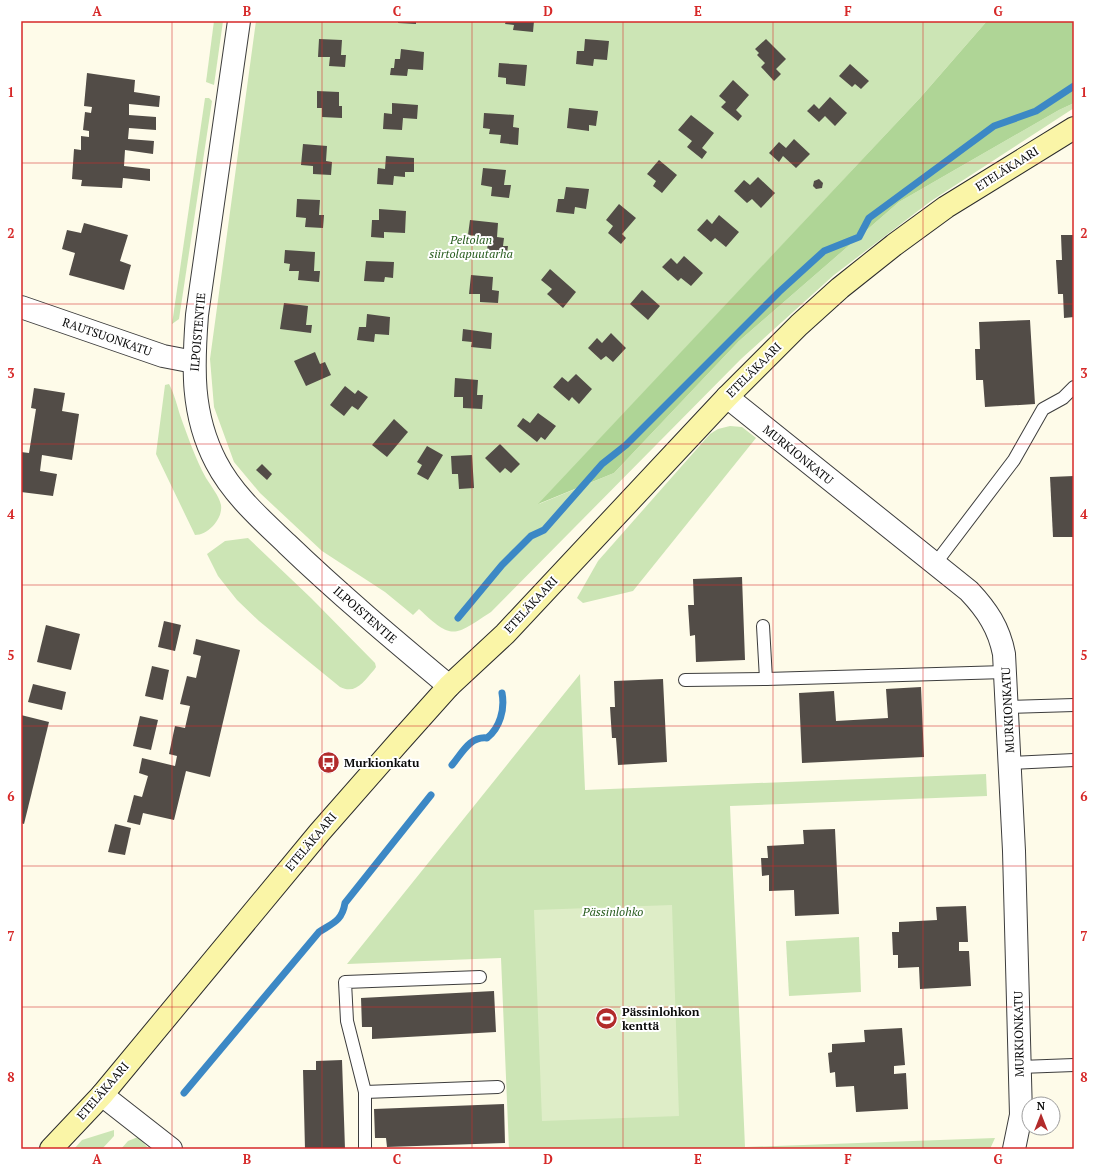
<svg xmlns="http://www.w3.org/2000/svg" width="1095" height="1170" viewBox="0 0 1095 1170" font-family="'PT Serif',serif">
<rect width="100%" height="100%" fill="#fefbe9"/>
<g fill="#cce5b5">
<polygon points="214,21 223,21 214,85 206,82"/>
<path d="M 256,21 L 987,21 L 920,98 L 539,504 L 614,473 L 739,341 L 899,202 L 1059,110 L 1074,103 L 1074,108 L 931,201 L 834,275 L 741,359 L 491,612 C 454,636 453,641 419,609 L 413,615 L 385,592 L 322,551 L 260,493 L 234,462 L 214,407 L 210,359 Z"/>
<polygon points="205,98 209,98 212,101 179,319 172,324"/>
<path d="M 169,384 C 174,393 177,405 180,415 C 188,437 195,458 206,478 C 211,486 219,496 221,505 C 223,519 208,535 195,535 L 156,454 L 165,385 Z"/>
<polygon points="730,426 742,427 756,438 633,591 583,603 577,598 598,561 710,434 718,429"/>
<path d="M 248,538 L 311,598 L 375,663 L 376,667 L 374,670 C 364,681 356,695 340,687 L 259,621 L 237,600 L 218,576 L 207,554 L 225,541 Z"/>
<polygon points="580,674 585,790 986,774 987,796 730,806 745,1147 995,1138 990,1149 509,1149 501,958 347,964"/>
<polygon points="859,937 861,992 789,996 786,941"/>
<polygon points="114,1130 114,1136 102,1149 74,1149 82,1140"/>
<polygon points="138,1137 149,1149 121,1149 128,1141"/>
</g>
<polygon fill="#afd596" points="987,21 1074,21 1074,103 1059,110 899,202 739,341 614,473 538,504 920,98"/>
<polygon fill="#deedc7" points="672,905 679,1116 542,1121 534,910"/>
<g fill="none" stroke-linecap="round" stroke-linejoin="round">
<g stroke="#3c88c5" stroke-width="7">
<polyline points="458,618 502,565 531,536 544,530 602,464 626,445 779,292 824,251 859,237 869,218 994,126 1036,111 1074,86"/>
<path d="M 452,765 C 462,753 470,736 487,738 C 500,728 505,709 502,693"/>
<path d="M 184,1093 L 319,932 C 333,923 342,921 345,903 L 431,795"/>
</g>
</g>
<g fill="#524c47">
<polygon points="398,21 416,21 416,24 398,23"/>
<polygon points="506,21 534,21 533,32 513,30 514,25 505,24"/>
<polygon points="319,39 342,40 341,55 346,55 345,67 329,66 330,57 318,57"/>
<polygon points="585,39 609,41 607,60 594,59 593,66 576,64 577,51 584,51"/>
<polygon points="766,39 786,59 776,69 781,74 774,81 761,67 765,63 757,55 759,53 755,49"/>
<polygon points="401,49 424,52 423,70 408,69 407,76 390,75 391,68 394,68 395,59 400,59"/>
<polygon points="499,63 527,65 525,86 506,84 506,78 498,77"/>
<polygon points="850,64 869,81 861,89 855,84 852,87 839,76"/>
<polygon points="87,73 135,80 134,92 160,96 159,107 129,104 129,115 156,117 156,130 129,128 128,139 154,141 153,154 125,150 124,166 150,169 150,181 123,178 122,188 81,186 82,180 72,179 74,149 81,150 81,136 89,137 89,131 83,130 85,112 91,113 92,107 84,106"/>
<polygon points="733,80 749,95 736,110 742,116 738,121 721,107 726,102 719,96"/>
<polygon points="317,91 339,92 339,106 342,106 342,118 322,117 322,108 317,108"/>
<polygon points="830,97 847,113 835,126 825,116 819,122 807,111 814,104 819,109"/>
<polygon points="392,103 418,105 417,119 403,118 402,130 383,129 384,113 392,114"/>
<polygon points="569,108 598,111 596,126 589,125 589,131 567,128"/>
<polygon points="484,113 514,115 513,127 519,128 518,145 500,143 501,135 489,134 490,129 483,128"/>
<polygon points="691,115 714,133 702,148 707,152 702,159 687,147 692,141 678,130"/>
<polygon points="794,139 810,154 796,168 783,156 779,162 769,153 779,142 786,148"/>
<polygon points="303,144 327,146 326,161 332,162 331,175 313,174 313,166 301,165"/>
<polygon points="386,156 414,158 414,172 405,172 405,177 394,176 393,185 377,184 378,168 385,169"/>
<polygon points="659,160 677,175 662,193 653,186 656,181 647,174"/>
<polygon points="483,168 506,170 504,185 511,185 509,198 491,196 492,187 481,185"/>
<polygon points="758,177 775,193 761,208 752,199 747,203 734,191 744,180 750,185"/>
<polygon points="819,179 823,183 822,188 816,189 813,186 814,181"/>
<polygon points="566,187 589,189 586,209 575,207 574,214 556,212 558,199 564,199"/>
<polygon points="297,199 320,200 319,215 324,215 323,228 305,227 306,218 296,217"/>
<polygon points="619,204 636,218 622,234 626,238 621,244 608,233 613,226 606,220"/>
<polygon points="379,209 406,211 405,233 384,232 384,238 371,237 372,220 379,220"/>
<polygon points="719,215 739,232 726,247 715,238 711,242 697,230 707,219 712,224"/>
<polygon points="470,220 498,223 497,237 504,238 503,246 508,246 507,253 487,250 488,242 478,241 479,236 468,235"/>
<polygon points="84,223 128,235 120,261 131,265 124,290 69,275 75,253 62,249 67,230 81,233"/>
<polygon points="1061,235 1074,235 1074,317 1064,318 1063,294 1058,294 1056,260 1062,260"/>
<polygon points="285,250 315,252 314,271 320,271 319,282 298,280 299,271 289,271 290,264 284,263"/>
<polygon points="684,256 703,273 691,286 681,278 678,281 662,267 671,258 677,264"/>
<polygon points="366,261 394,262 393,278 385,277 384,282 364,281"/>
<polygon points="550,269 576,292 563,308 547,294 552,289 541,280"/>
<polygon points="471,275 493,277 492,290 499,291 498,303 480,302 480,294 469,294"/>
<polygon points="642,290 660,306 648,320 630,304"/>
<polygon points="284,303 308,306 306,325 312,325 311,333 280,329"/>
<polygon points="367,314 390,317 389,335 375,334 374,342 357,340 359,327 366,327"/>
<polygon points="1030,320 1035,404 985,407 983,380 976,380 975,349 980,349 979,322"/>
<polygon points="463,329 492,333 491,349 471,347 472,342 462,341"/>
<polygon points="611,333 626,348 613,362 606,356 601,360 588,348 597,338 602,343"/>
<polygon points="315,352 320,364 325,362 331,375 306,386 294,361"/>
<polygon points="576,374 592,389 579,404 572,397 569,401 553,387 562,377 568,382"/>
<polygon points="455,378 478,380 477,395 483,395 482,409 463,408 463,397 454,397"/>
<polygon points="345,386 355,394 358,390 368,397 358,410 352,406 344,416 330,405"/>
<polygon points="34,388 65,393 62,411 79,414 72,460 42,455 40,471 57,474 53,496 21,492 21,452 29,453 36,409 31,408"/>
<polygon points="538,413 556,426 545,440 541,437 537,442 517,426 523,418 530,423"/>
<polygon points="394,419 408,432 387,457 372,445"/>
<polygon points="500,444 520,464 511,473 505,468 500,473 485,458"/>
<polygon points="427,446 443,455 428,480 417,474 422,465 417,462"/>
<polygon points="472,455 474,488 459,489 458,474 452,474 451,456"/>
<polygon points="262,464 272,474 267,480 256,470"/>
<polygon points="1074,476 1074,537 1053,537 1050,477"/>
<polygon points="742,577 745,660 696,662 695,635 690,636 688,605 694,605 693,579"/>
<polygon points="164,621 181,625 175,651 158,647"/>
<polygon points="46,625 80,634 71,670 37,662"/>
<polygon points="196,639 240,650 210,777 186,771 174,820 143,813 140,825 127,822 134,795 142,797 148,776 139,773 142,758 175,766 177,756 169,754 175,726 185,728 190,706 180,704 187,676 196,678 201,656 193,654"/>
<polygon points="152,666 169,670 163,700 145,696"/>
<polygon points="663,679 667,762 618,765 616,738 612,738 610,707 615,707 614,681"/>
<polygon points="33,684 66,692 62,710 28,702"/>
<polygon points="921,687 924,757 802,763 799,693 834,691 836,721 888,718 886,689"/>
<polygon points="21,715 49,722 24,824 21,823"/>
<polygon points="140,716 158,720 151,750 133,746"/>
<polygon points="115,824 131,828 125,855 108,852"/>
<polygon points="835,829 839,914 795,916 794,890 769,891 769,875 762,876 761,858 768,858 767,846 804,844 803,830"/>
<polygon points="966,906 968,942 959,942 959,951 969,951 971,986 920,989 919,967 898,968 898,955 893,955 892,932 899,932 899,922 937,920 936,907"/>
<polygon points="494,991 496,1032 372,1039 372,1027 362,1027 361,998"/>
<polygon points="902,1028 905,1065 894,1066 894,1074 906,1073 908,1109 856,1112 854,1086 836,1087 835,1072 830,1073 828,1053 832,1052 832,1044 865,1042 864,1030"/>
<polygon points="342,1060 345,1149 305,1149 303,1070 316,1070 316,1061"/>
<polygon points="504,1104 505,1143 387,1147 386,1138 375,1138 374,1109"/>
</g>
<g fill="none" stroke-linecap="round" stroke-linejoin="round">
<defs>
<g id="service">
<polyline points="935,564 1014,460 1043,409 1063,398 1074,387"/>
<polyline points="763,626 766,679"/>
<polyline points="685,680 766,679 1005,672"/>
<polyline points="1008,707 1074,705"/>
<polyline points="1011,763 1074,760"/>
<polyline points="1020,1067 1074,1065"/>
<polyline points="365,1092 498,1087"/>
<polyline points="365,1149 365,1092 347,1021 345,982 480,977"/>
</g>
<g id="minor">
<polyline points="21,307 163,356 194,362"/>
<path d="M 727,397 L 969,591 C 987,610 999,628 1004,654 L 1014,851 L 1021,1115 L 1014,1149"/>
<polyline points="102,1095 171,1149"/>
</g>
<path id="tertiary" d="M 239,21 L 197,315 C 193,367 191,414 216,462 C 233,495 262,520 287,544 C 339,594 394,640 449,686"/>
<polyline id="secondary" points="51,1149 102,1095 319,833 398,743 449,686 505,634 727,397 799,325 840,288 894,245 946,207 1074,128"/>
</defs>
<use href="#service" stroke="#3d3d3d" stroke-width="14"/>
<use href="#minor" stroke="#3d3d3d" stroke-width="24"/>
<use href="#tertiary" stroke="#3d3d3d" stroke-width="24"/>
<use href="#secondary" stroke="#2c2c2c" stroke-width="24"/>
<use href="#service" stroke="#fff" stroke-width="12"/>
<use href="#minor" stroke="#fff" stroke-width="22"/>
<use href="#tertiary" stroke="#fff" stroke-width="22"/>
<use href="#secondary" stroke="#faf5a7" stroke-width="22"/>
</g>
<path fill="none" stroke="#d62828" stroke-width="1" stroke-opacity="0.55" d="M 172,21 L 172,1149M 322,21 L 322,1149M 472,21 L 472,1149M 623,21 L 623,1149M 773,21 L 773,1149M 923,21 L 923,1149M 21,163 L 1074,163M 21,304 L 1074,304M 21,444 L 1074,444M 21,585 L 1074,585M 21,726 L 1074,726M 21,866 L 1074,866M 21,1007 L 1074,1007"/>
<defs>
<symbol id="bus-disc" viewBox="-11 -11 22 22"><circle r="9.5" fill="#b22b2b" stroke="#fff"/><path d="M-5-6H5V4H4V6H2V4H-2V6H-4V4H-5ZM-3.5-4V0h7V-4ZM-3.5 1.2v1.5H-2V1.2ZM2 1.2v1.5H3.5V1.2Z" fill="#fff"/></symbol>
<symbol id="stadium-disc" viewBox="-11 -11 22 22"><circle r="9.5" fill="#b22b2b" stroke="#fff"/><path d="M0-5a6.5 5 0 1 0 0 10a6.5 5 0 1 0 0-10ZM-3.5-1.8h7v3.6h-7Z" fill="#fff"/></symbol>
</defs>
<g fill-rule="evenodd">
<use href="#bus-disc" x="316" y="750" width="25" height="25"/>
<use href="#stadium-disc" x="594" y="1006" width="25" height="25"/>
</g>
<g text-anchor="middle" stroke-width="4" stroke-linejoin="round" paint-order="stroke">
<g font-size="12" fill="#0a0a0a" stroke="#fff">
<text transform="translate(1007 169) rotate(-32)" y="4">ETELÄKAARI</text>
<text transform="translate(198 332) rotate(-85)" y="4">ILPOISTENTIE</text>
<text transform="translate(107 337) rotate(19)" y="4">RAUTSUONKATU</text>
<text transform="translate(754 370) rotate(-45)" y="4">ETELÄKAARI</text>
<text transform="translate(798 455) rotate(39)" y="4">MURKIONKATU</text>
<text transform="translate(531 605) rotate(-47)" y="4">ETELÄKAARI</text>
<text transform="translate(365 615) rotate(41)" y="4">ILPOISTENTIE</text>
<text transform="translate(1008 710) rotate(-93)" y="4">MURKIONKATU</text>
<text transform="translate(311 842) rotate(-50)" y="4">ETELÄKAARI</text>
<text transform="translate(1019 1034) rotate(-91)" y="4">MURKIONKATU</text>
<text transform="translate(103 1091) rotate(-49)" y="4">ETELÄKAARI</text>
</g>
<g font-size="12" font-style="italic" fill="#295d1f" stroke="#fff">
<text x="471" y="244">Peltolan<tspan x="471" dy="14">siirtolapuutarha</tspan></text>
<text x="613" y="916">Pässinlohko</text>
</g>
<g font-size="12" font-weight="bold" fill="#0a0a0a" stroke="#fff" text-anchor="start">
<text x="344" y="767">Murkionkatu</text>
<text x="622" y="1016">Pässinlohkon<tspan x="622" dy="14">kenttä</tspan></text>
</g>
</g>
<rect width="1095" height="1170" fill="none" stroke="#ffffff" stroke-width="44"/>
<g transform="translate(1041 1116)"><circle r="19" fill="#ffffff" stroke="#9d9d9d"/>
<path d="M0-3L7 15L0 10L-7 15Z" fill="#b22b2b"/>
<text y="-6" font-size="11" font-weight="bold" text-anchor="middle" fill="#0a0a0a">N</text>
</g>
<rect x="22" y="22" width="1051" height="1126" fill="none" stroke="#d62828" stroke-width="1.5"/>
<g font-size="13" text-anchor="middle" font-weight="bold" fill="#d62828">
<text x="97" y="16">A</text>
<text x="247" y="16">B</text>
<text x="397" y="16">C</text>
<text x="548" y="16">D</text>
<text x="698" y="16">E</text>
<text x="848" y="16">F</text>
<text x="998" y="16">G</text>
<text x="11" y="97">1</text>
<text x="1084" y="97">1</text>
<text x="11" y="238">2</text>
<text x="1084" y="238">2</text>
<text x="11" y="378">3</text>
<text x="1084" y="378">3</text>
<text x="11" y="519">4</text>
<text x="1084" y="519">4</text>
<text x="11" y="660">5</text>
<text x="1084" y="660">5</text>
<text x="11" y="801">6</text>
<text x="1084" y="801">6</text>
<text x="11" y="941">7</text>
<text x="1084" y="941">7</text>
<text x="11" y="1082">8</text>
<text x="1084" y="1082">8</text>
<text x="97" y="1164">A</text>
<text x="247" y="1164">B</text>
<text x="397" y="1164">C</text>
<text x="548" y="1164">D</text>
<text x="698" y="1164">E</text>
<text x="848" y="1164">F</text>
<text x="998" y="1164">G</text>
</g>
</svg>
